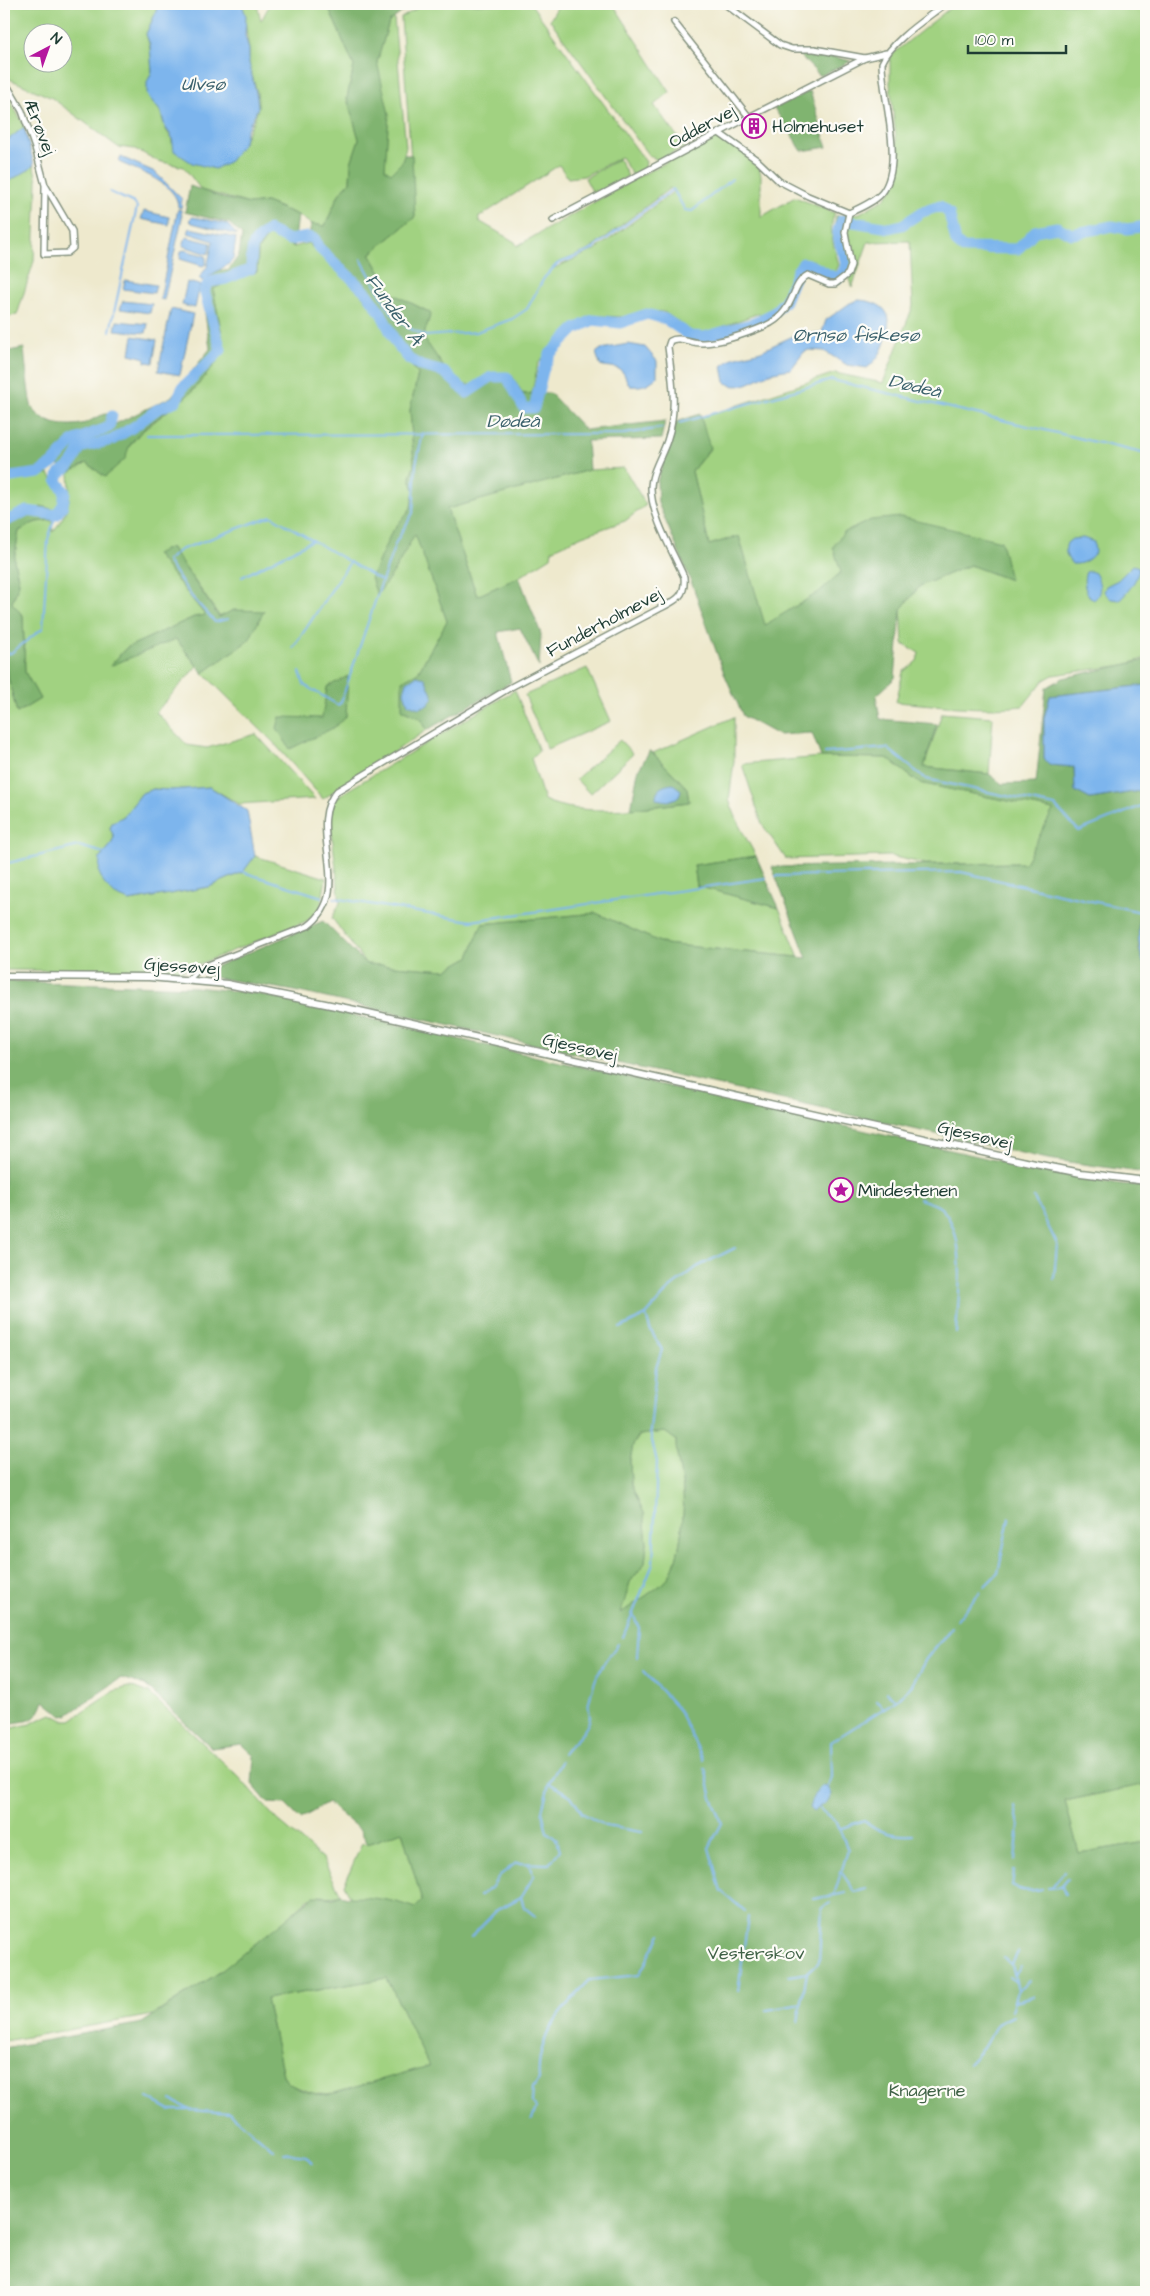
<svg xmlns="http://www.w3.org/2000/svg" width="1150" height="2296" viewBox="0 0 1150 2296" font-family="'Architects Daughter',sans-serif">
<rect width="100%" height="100%" fill="#fdfcf7"/>
<filter id="ink" filterUnits="userSpaceOnUse"><feTurbulence type="fractalNoise" baseFrequency=".02" numOctaves="2"/><feDisplacementMap in="SourceGraphic" scale="10" xChannelSelector="R" yChannelSelector="G"/><feConvolveMatrix kernelMatrix="1 2 1 2 8 2 1 2 1" color-interpolation-filters="sRGB"/></filter>
<filter id="wash" filterUnits="userSpaceOnUse"><feTurbulence type="fractalNoise" baseFrequency=".0096" numOctaves="4" result="noise"/><feDisplacementMap in="SourceGraphic" scale="20" xChannelSelector="R" yChannelSelector="G"/><feGaussianBlur stdDeviation="1.12" result="paint"/><feColorMatrix in="noise" values="0 0 0 0 0 0 0 0 0 0 0 0 0 0 0 0 0 1.4 0 .05"/><feComposite in="paint" operator="in"/></filter>
<g filter="url(#wash)">
<rect width="100%" height="100%" fill="#eee9cd"/>
<g fill="#a1d281" stroke="#60885a" fill-rule="evenodd">
<path d="M 4,4 L 157,4 L 156,12 L 146,34 C 154,55 151,78 151,100 C 163,111 160,115 166,129 C 168,135 172,136 172,143 L 244,142 C 247,130 257,118 258,106 C 259,91 252,79 249,65 C 248,60 250,54 249,49 C 246,34 246,18 242,4 L 257,4 L 261,21 L 270,4 L 327,4 L 354,66 L 347,98 L 359,139 L 351,163 L 350,182 L 339,194 L 325,226 L 311,224 L 298,215 L 266,202 L 250,204 L 201,190 L 184,167 L 158,161 L 135,149 L 118,147 L 52,98 L 7,78 L 4,74 ZM 32,32 L 62,32 L 62,62 L 32,62 Z"/>
<path d="M 424,4 L 531,4 L 646,162 L 645,168 L 632,175 L 621,157 L 584,176 L 568,178 L 559,165 L 478,218 L 479,221 L 515,242 L 517,246 L 640,176 L 717,136 L 758,162 L 761,176 L 761,217 L 795,197 L 835,213 C 827,230 835,248 839,265 L 835,273 L 827,272 L 813,260 L 800,262 L 793,270 L 784,299 L 762,317 L 759,313 L 703,334 L 694,333 L 664,312 L 642,311 L 625,317 L 600,316 L 583,320 L 569,329 L 538,364 L 532,393 L 523,394 L 511,374 L 492,374 L 472,385 L 462,385 L 447,372 L 423,337 L 431,313 L 393,294 L 370,254 L 415,217 L 401,18 ZM 670,188 L 673,192 L 595,250 L 552,269 L 556,264 L 589,250 Z"/>
<polygon points="559,4 613,4 670,92 654,105 685,147 658,160 649,156 550,20"/>
<path d="M 955,4 L 1146,4 L 1146,658 L 1124,665 L 1053,675 L 1044,680 L 1023,706 C 981,711 938,705 896,702 L 903,672 L 917,661 L 919,653 L 903,644 L 901,609 L 920,586 L 970,565 L 1010,580 L 968,558 L 764,626 L 739,536 L 709,545 L 692,471 L 710,449 L 679,423 L 724,410 L 835,373 L 883,383 L 913,306 L 910,241 L 868,242 L 852,288 L 833,233 L 836,216 L 860,213 L 884,199 L 893,188 L 899,165 L 890,84 L 890,56 Z"/>
<polygon points="394,18 406,147 402,162 390,174 385,169 377,62 389,22"/>
<polygon points="4,90 24,125 37,180 34,261 17,315 4,317"/>
<polygon points="619,159 628,176 594,195 585,178"/>
<path d="M 268,235 L 294,247 L 308,243 L 361,294 L 378,315 L 388,337 L 418,374 L 410,410 L 414,466 L 410,477 L 414,490 L 411,508 L 391,533 L 393,573 L 415,533 L 447,621 L 418,672 L 402,710 L 421,719 L 427,730 L 323,799 L 273,742 L 203,673 L 249,640 L 234,610 L 220,617 L 171,547 L 156,554 L 205,615 L 194,617 L 126,648 L 111,665 L 176,639 L 197,666 L 156,712 L 187,745 L 207,748 L 256,734 L 315,799 L 239,804 L 210,787 L 171,790 L 153,789 L 142,793 L 124,816 L 112,823 L 110,828 L 114,837 L 111,845 L 100,858 L 130,901 L 209,887 L 243,872 L 255,856 L 326,878 L 321,907 L 307,921 L 182,971 L 4,970 L 4,661 L 17,713 L 40,699 L 25,672 L 23,616 L 12,603 L 19,583 L 14,560 L 19,531 L 36,522 L 52,520 L 53,532 C 70,509 71,501 69,473 L 87,463 L 105,477 L 140,433 L 193,391 L 225,351 L 213,289 L 229,281 L 257,272 L 258,250 Z"/>
<polygon points="624,468 646,505 625,521 582,536 552,550 551,557 519,577 477,596 447,509 589,470"/>
<path d="M 49,474 L 62,494 L 61,503 L 55,510 C 31,504 25,511 4,518 L 4,480 Z"/>
<polygon points="587,668 611,721 547,749 525,695"/>
<path d="M 515,690 L 539,751 L 531,758 L 544,800 C 581,818 648,807 689,802 L 687,788 L 653,753 L 734,717 L 734,761 L 729,800 L 740,827 L 756,856 L 694,865 L 697,886 L 779,908 L 799,957 L 664,944 L 596,913 L 482,924 L 469,957 L 446,970 L 366,964 L 332,918 L 340,903 L 330,817 L 334,800 L 343,793 Z"/>
<polygon points="942,713 993,717 989,774 924,767"/>
<polygon points="620,740 633,754 590,794 576,779"/>
<polygon points="821,757 888,758 919,783 1054,810 1025,863 926,864 890,856 786,859 762,824 742,764"/>
<path d="M 665,1432 L 676,1440 C 676,1460 682,1474 683,1493 C 685,1513 680,1564 667,1579 C 657,1590 633,1604 620,1614 L 630,1582 L 645,1563 L 647,1543 L 644,1513 L 631,1485 L 630,1461 L 633,1445 L 640,1435 Z"/>
<path d="M 128,1687 L 136,1688 L 149,1693 L 238,1776 L 277,1820 L 323,1859 L 341,1895 C 330,1899 318,1893 308,1899 L 271,1933 L 220,1972 L 153,2015 L 4,2041 L 4,1730 L 30,1724 L 52,1714 L 63,1720 L 71,1720 L 114,1691 Z"/>
<polygon points="1146,1784 1146,1842 1079,1853 1065,1801"/>
<path d="M 402,1831 L 422,1901 L 415,1908 C 393,1901 374,1897 351,1898 L 344,1885 L 362,1843 L 368,1844 Z"/>
<polygon points="387,1978 429,2066 328,2095 313,2093 288,2084 283,2075 266,1999"/>
</g>
<g fill="#80b46f" stroke="#507852" fill-rule="evenodd">
<polygon points="327,4 413,4 389,22 377,62 389,114 385,169 391,173 402,162 404,155 412,155 415,217 370,254 393,294 431,313 423,337 459,389 506,374 523,394 550,393 585,430 665,421 661,439 587,441 589,470 447,509 477,596 519,577 541,634 539,667 520,628 498,632 511,682 427,730 421,719 402,710 402,681 418,672 447,621 415,534 393,573 377,595 371,578 391,533 411,508 414,490 410,477 414,466 410,410 418,374 388,337 378,315 361,294 308,243 311,224 325,226 339,194 350,182 351,163 359,139 347,98 354,66"/>
<polygon points="796,52 822,54 851,61 820,76"/>
<polygon points="810,91 827,147 802,151 774,108"/>
<path d="M 190,186 L 223,198 L 250,204 L 266,202 L 298,215 L 294,247 L 271,231 L 258,250 L 257,272 L 229,281 L 213,289 L 225,350 C 215,364 205,378 193,390 C 175,410 128,430 126,458 L 105,477 L 87,463 L 69,473 L 57,464 L 74,444 L 171,397 L 210,349 L 203,299 L 215,269 L 228,271 L 239,255 L 242,235 L 229,223 L 185,212 Z"/>
<path d="M 24,348 C 25,358 29,402 32,407 C 42,424 63,427 81,424 C 91,423 98,413 109,414 L 107,424 L 84,431 L 69,440 L 50,462 L 36,469 L 4,478 L 4,352 Z"/>
<polygon points="700,414 710,448 692,471 709,545 739,536 765,625 819,592 841,572 833,547 843,533 871,520 901,517 1001,541 1010,580 970,565 920,586 901,609 895,678 876,696 880,719 937,724 924,767 989,774 1002,784 1036,783 1046,688 1063,678 1146,660 1146,685 1050,696 1044,718 1044,759 1049,765 1074,767 1075,791 1090,799 1146,790 1146,894 1138,919 1139,950 1146,971 1146,1173 1048,1159 295,991 207,976 203,972 323,921 366,964 446,970 469,957 482,924 596,913 664,944 807,958 772,867 1025,863 1053,810 919,783 887,758 821,757 812,733 778,735 743,716 724,673 691,581 658,503 657,482 676,422"/>
<polygon points="41,506 55,510 52,520 36,522 19,531 14,560 19,583 12,603 23,616 25,672 40,699 17,713 4,661 4,527"/>
<polygon points="171,547 219,617 234,610 264,611 249,640 203,673 176,639 110,666 126,648 194,617 205,615 156,554"/>
<polygon points="348,676 346,717 333,728 290,749 277,728 280,717 322,718 327,687"/>
<polygon points="650,750 687,788 689,802 631,809 638,771"/>
<polygon points="756,856 779,908 697,886 694,865"/>
<path d="M 4,981 L 195,987 L 254,993 L 1017,1165 L 1119,1184 L 1146,1186 L 1146,1784 L 1065,1801 L 1079,1853 L 1146,1842 L 1146,2292 L 4,2292 L 4,2048 L 142,2023 L 220,1972 L 314,1896 L 334,1898 L 341,1895 C 352,1899 361,1896 372,1898 C 387,1899 401,1903 415,1908 L 422,1901 L 402,1831 L 368,1844 L 360,1830 L 328,1803 L 300,1819 L 285,1804 L 268,1803 L 252,1784 L 254,1756 L 241,1744 L 212,1748 L 145,1685 L 121,1678 L 67,1715 L 62,1716 L 44,1701 C 36,1726 25,1719 4,1725 ZM 665,1432 L 676,1440 C 676,1460 682,1474 683,1493 C 685,1513 680,1563 667,1579 C 658,1589 633,1604 621,1613 L 630,1582 L 645,1563 L 647,1543 L 644,1513 L 631,1485 L 630,1460 L 633,1445 L 639,1435 ZM 387,1978 L 429,2066 L 328,2095 C 314,2095 288,2089 283,2075 L 266,1999 Z"/>
</g>
<g fill="#7db5ed" stroke="#4e7990">
<polygon points="157,4 242,4 246,16 245,35 249,50 249,63 257,97 258,108 246,131 244,142 230,161 215,169 192,163 174,151 172,137 165,127 161,112 147,95 147,82 152,72 150,45 146,34 156,12"/>
<polygon points="24,127 34,164 30,169 4,184 4,143"/>
<path d="M 121,157 L 155,172 L 182,199 L 181,208 L 178,207 C 178,185 140,171 123,164 L 119,162 Z"/>
<polygon points="178,209 181,210 182,218 164,300 160,299"/>
<polygon points="144,211 169,217 169,225 141,219"/>
<polygon points="193,217 227,224 237,235 192,223 189,220"/>
<polygon points="190,228 236,238 233,259 230,263 202,281 199,278 207,267 213,241 188,233"/>
<polygon points="186,237 211,243 208,254 183,246"/>
<polygon points="184,250 206,256 206,264 203,266 180,259 181,251"/>
<polygon points="125,280 156,285 154,293 123,289"/>
<polygon points="187,282 200,285 195,308 182,305"/>
<path d="M 859,300 C 872,301 886,305 889,319 C 887,338 884,355 867,368 L 847,365 L 824,351 L 809,350 L 804,352 L 791,369 C 784,370 777,371 771,373 C 756,378 740,393 725,382 L 722,366 L 733,358 L 761,351 L 793,336 L 822,332 L 826,320 L 850,303 Z"/>
<polygon points="123,301 152,304 150,313 120,309"/>
<polygon points="171,309 193,314 180,375 158,371"/>
<polygon points="117,321 148,324 146,333 115,330"/>
<polygon points="133,336 157,340 153,363 145,362 145,358 130,354"/>
<path d="M 628,344 L 645,347 L 657,361 L 657,377 C 648,385 642,387 630,386 C 627,382 626,378 624,374 C 619,365 608,368 600,365 L 596,353 L 601,349 Z"/>
<path d="M 1083,538 L 1094,542 L 1095,553 C 1089,560 1082,565 1072,564 C 1066,557 1064,551 1067,543 L 1072,539 Z"/>
<path d="M 1133,565 L 1139,567 C 1138,580 1129,590 1120,600 L 1111,599 L 1104,592 L 1106,586 L 1118,580 Z"/>
<path d="M 1090,571 L 1095,573 C 1100,582 1103,592 1094,600 C 1085,596 1082,580 1086,572 Z"/>
<polygon points="416,676 425,678 433,697 428,705 419,708 408,704 404,692 407,682"/>
<polygon points="1146,685 1146,790 1090,799 1075,791 1074,767 1049,765 1044,759 1044,718 1050,696"/>
<path d="M 673,784 L 681,790 L 679,797 L 668,801 L 656,799 C 655,788 664,785 673,784 Z"/>
<polygon points="210,787 247,811 255,856 243,872 209,887 129,901 115,895 105,885 99,873 100,858 111,845 114,837 110,828 112,823 124,816 142,793 153,789 171,790"/>
<path d="M 1146,894 L 1146,971 C 1135,942 1137,923 1146,894 Z"/>
<path d="M 822,1786 L 828,1787 L 832,1794 L 827,1802 L 813,1812 L 809,1808 C 812,1799 814,1792 822,1786 Z"/>
</g>
<g fill="none" stroke-linecap="round" stroke-linejoin="round">
<g stroke="#7db5ed" stroke-width="2">
<polyline points="361,259 388,308 395,317 407,327 425,336 476,332 512,319 527,309 544,278 557,264 590,251 673,189 685,210 692,211 732,179"/>
<polyline points="110,331 137,207 134,203 110,192"/>
<polyline points="679,423 832,380 1146,454"/>
<polyline points="147,435 624,434 662,428"/>
<polyline points="242,577 313,540"/>
<polyline points="228,619 215,622 192,597 167,561 180,550 271,516 382,581 396,542 413,513 416,464 423,433"/>
<polyline points="293,648 350,562"/>
<polyline points="4,654 11,653 43,628 48,539 56,515"/>
<polyline points="300,672 304,685 338,705 341,702 382,581"/>
<polyline points="825,753 887,748 926,779 1055,806 1079,831 1146,804"/>
<polyline points="4,864 79,846 104,853"/>
<polyline points="243,872 322,897"/>
<polyline points="776,876 961,872 1141,912"/>
<polyline points="334,898 471,921 766,878"/>
<polyline points="1034,1198 1037,1204"/>
<path d="M 919,1199 C 926,1201 936,1204 941,1208 C 969,1236 958,1298 956,1333"/>
<polyline points="1038,1206 1057,1244 1054,1279"/>
<polyline points="620,1328 646,1315 670,1288 697,1267 735,1248"/>
<polyline points="984,1587 998,1573 1009,1518"/>
<polyline points="633,1614 639,1628 637,1657"/>
<polyline points="957,1620 980,1592"/>
<polyline points="623,1637 653,1564 657,1462 650,1432 656,1368 662,1350 650,1329 646,1315"/>
<polyline points="643,1671 678,1709 703,1759"/>
<polyline points="886,1692 896,1700"/>
<polyline points="876,1701 884,1708"/>
<path d="M 563,1754 C 571,1742 584,1736 589,1721 C 592,1715 587,1709 589,1702 C 595,1675 601,1666 618,1644"/>
<polyline points="705,1768 712,1798 722,1823 709,1848 721,1891 745,1911"/>
<polyline points="549,1783 571,1796 582,1813 605,1826 642,1832"/>
<polyline points="828,1787 832,1777 831,1742 897,1700 912,1685 926,1659 952,1627"/>
<polyline points="1015,1807 1019,1825 1015,1860"/>
<polyline points="820,1809 837,1823 848,1850 834,1895"/>
<path d="M 839,1829 L 864,1820 C 879,1833 894,1836 913,1835"/>
<path d="M 1014,1870 L 1012,1886 C 1023,1892 1030,1891 1042,1889"/>
<polyline points="842,1873 855,1892 866,1889"/>
<polyline points="1062,1887 1065,1894"/>
<polyline points="1048,1888 1061,1887 1068,1879"/>
<polyline points="1051,1888 1064,1872"/>
<polyline points="479,1896 491,1888 499,1876 516,1863 549,1864 560,1850 557,1840 547,1832 542,1811 549,1783 561,1762"/>
<polyline points="521,1897 524,1907 535,1916"/>
<polyline points="813,1899 846,1893"/>
<polyline points="471,1937 497,1910 521,1897 534,1876 529,1865"/>
<polyline points="1003,1958 1012,1964"/>
<polyline points="1015,1975 1021,1967"/>
<polyline points="789,1976 807,1973"/>
<polyline points="1009,1977 1016,1982"/>
<polyline points="1019,1990 1030,1980"/>
<polyline points="738,1991 748,1917"/>
<polyline points="1015,2001 1034,1996"/>
<polyline points="767,2010 801,2004"/>
<polyline points="1012,2011 1018,1991 1012,1964 1018,1952"/>
<polyline points="798,2022 807,1973 819,1962 822,1908 830,1903"/>
<polyline points="968,2064 983,2048 997,2024 1013,2016"/>
<polyline points="148,2098 170,2110 188,2110"/>
<polyline points="171,2100 190,2110 230,2113 274,2150"/>
<path d="M 532,2119 L 536,2108 L 532,2103 L 533,2088 L 539,2079 C 535,2037 563,2007 590,1980 L 639,1975 L 661,1934"/>
<polyline points="284,2153 306,2156 312,2163"/>
</g>
<g stroke="#7db5ed" stroke-width="11">
<polyline points="4,478 39,473 53,463 73,441 109,427 112,416"/>
<path d="M 4,522 L 27,511 L 56,515 L 63,505 L 65,492 L 57,481 L 59,473 C 70,468 75,460 80,448 L 112,440 L 135,426 L 156,410 L 176,401 L 183,387 L 221,350 L 204,290 L 209,282 L 226,279 L 251,269 C 252,246 249,245 268,230 L 289,240 L 308,237 L 315,239 L 318,247 L 367,293 L 381,313 L 396,343 L 409,359 L 421,366 L 444,372 L 467,393 L 491,377 L 507,377 L 524,408 L 534,408 L 543,371 L 550,354 L 575,329 L 593,320 L 620,323 L 647,314 L 665,319 L 690,336 L 704,337 L 754,323 L 772,314 L 785,301 L 797,271 L 803,263 C 816,264 825,275 838,278 C 856,261 836,249 838,231 C 838,228 841,223 842,220 L 889,228 L 902,225 L 922,212 L 940,206 L 949,213 L 956,242 L 963,248 L 1018,249 L 1035,231 L 1057,227 L 1072,234 L 1112,226 L 1127,229 L 1146,226"/>
</g>
</g>
</g>
<g filter="url(#ink)">
<g fill="none" stroke-linecap="round" stroke-linejoin="round">
<defs>
<g id="minor">
<polyline points="725,4 780,45 792,49 814,49 865,58 886,53"/>
<polyline points="674,22 749,117"/>
<polyline points="4,80 22,111 36,151 45,185 72,231 73,248 67,253 44,254 45,185"/>
<polyline points="719,133 757,160 779,181 808,196 849,213"/>
<polyline points="553,220 749,117 865,58"/>
<path d="M 189,979 L 200,968 L 308,926 C 357,890 304,827 337,791 L 511,687 L 659,609 C 675,601 686,597 684,577 C 673,552 651,516 651,488 C 651,472 662,456 667,441 C 678,410 672,379 668,347 L 670,341 C 679,335 692,344 703,343 C 724,342 746,334 765,326 C 797,312 789,285 808,275 L 829,284 L 835,284 L 848,274 L 851,265 L 845,232 L 849,213 C 860,208 874,202 882,193 C 905,164 882,98 882,63 C 892,40 926,19 945,4"/>
</g>
<polyline id="tertiary" points="4,976 149,977 227,984 355,1010 1035,1164 1081,1173 1146,1181"/>
</defs>
<use href="#minor" stroke="#869380" stroke-width="8"/>
<use href="#tertiary" stroke="#869380" stroke-width="9"/>
<use href="#minor" stroke="#fff" stroke-width="5"/>
<use href="#tertiary" stroke="#fff" stroke-width="6"/>
</g>
</g>
<defs>
<symbol id="building-ring" viewBox="-11 -11 22 22"><circle r="9.5" fill="#fdfcf7" stroke="#b5179e" stroke-width="1.5"/><path d="M-4-6H4V6H1V3H-1V6H-4ZM-2.5-4.3h1.7v1.8h-1.7ZM.8-4.3h1.7v1.8H.8ZM-2.5-1h1.7V.8h-1.7ZM.8-1h1.7V.8H.8Z" fill="#b5179e"/></symbol>
<symbol id="sight-ring" viewBox="-11 -11 22 22"><circle r="9.5" fill="#fdfcf7" stroke="#b5179e" stroke-width="1.5"/><path d="M0-6L1.8-2.2L6-1.7L2.9 1.2L3.7 5.4L0 3.3L-3.7 5.4L-2.9 1.2L-6-1.7L-1.8-2.2Z" fill="#b5179e"/></symbol>
</defs>
<g fill-rule="evenodd">
<use href="#building-ring" x="740" y="112" width="28" height="28"/>
<use href="#sight-ring" x="827" y="1176" width="28" height="28"/>
</g>
<g text-anchor="middle" stroke-width="4.5" stroke-linejoin="round" paint-order="stroke">
<g font-size="18" fill="#1f3d34" stroke="#fdfcf7">
<text transform="translate(702 126) rotate(-28)" y="6">Oddervej</text>
<text transform="translate(40 127) rotate(69)" y="6">Ærøvej</text>
<text transform="translate(604 622) rotate(-28)" y="6">Funderholmevej</text>
<text transform="translate(182 966) rotate(4)" y="6">Gjessøvej</text>
<text transform="translate(580 1047) rotate(13)" y="6">Gjessøvej</text>
<text transform="translate(975 1135) rotate(13)" y="6">Gjessøvej</text>
</g>
<g font-size="18" fill="#1f3d34" stroke="#fdfcf7" text-anchor="start">
<text x="772" y="132">Holmehuset</text>
<text x="858" y="1196">Mindestenen</text>
</g>
<g font-size="18" fill="#406247" stroke="#fdfcf7">
<text x="756" y="1959">Vesterskov</text>
<text x="927" y="2096">Knagerne</text>
</g>
<g font-size="19" font-style="italic" fill="#3b616c" stroke="#fdfcf7">
<text x="203" y="90">Ulvsø</text>
<text transform="translate(395 309) rotate(54)" y="7">Funder Å</text>
<text x="856" y="341">Ørnsø fiskesø</text>
<text transform="translate(915 385) rotate(13)" y="7">Dødeå</text>
<text x="513" y="427">Dødeå</text>
</g>
</g>
<rect width="1150" height="2296" fill="none" stroke="#fdfcf7" stroke-width="20"/>
<g transform="translate(48 48) rotate(41)"><circle r="24" fill="#fdfcf7" stroke="#a4b0a9"/>
<path d="M0-4L9 19L0 12L-9 19Z" fill="#b5179e"/>
<text y="-8" font-size="14" font-weight="bold" text-anchor="middle" fill="#1f3d34">N</text>
</g>
<path d="M968 45v8h98v-8" fill="none" stroke="#1f3d34" stroke-width="2.5"/>
<text x="975" y="45" font-size="15" fill="#1f3d34" stroke="#fdfcf7" stroke-width="4" paint-order="stroke">100 m</text>
</svg>
